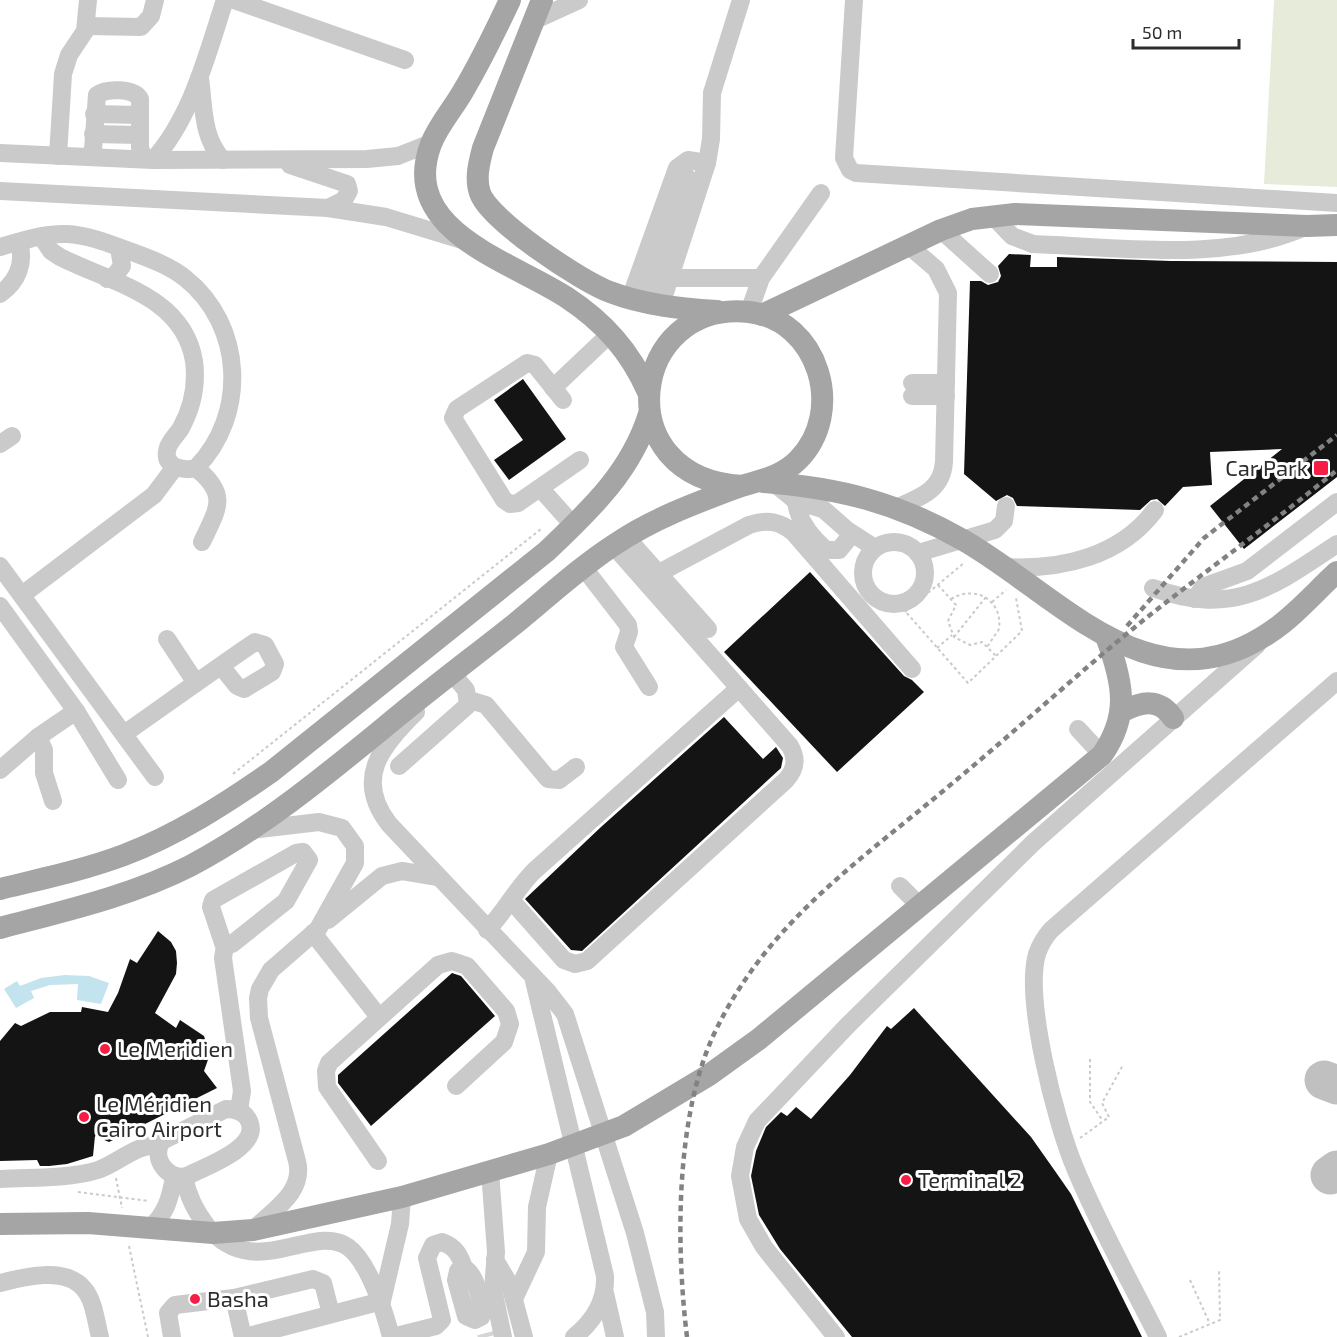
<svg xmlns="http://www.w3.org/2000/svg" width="1337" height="1337" viewBox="0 0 1337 1337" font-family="'Exo 2',sans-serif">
<rect width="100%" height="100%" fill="#fff"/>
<polygon fill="#e6ecd9" points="1274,0 1337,0 1337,187 1264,184"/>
<polygon fill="#c3e3ee" points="65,975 89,976 109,983 101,1004 77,1000 78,984 50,985 31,991 34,998 16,1008 4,989 17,981 20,986 41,978"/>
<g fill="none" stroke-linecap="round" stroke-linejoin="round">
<g stroke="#c0c0c0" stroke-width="39">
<polyline points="1324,1080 1337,1085"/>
<polyline points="1330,1175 1337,1170"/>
</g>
</g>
<g fill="#141414">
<polygon points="1009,254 1031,255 1030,267 1057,267 1057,257 1171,261 1337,262 1337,477 1244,549 1210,506 1282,449 1210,452 1212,485 1183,487 1165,506 1157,499 1151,500 1140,510 1017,506 1013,498 1007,495 996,501 964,474 970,281 981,281 988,285 998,282 1001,276 998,266"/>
<polygon points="523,379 566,439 509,480 494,460 523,440 494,400"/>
<polygon points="810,572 904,676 912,680 924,692 837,772 724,652"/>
<polygon points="724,717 763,759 776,747 783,758 781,768 582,951 571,950 525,899 601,827"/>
<polygon points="158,931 171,942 176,951 177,963 176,974 155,1013 176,1028 180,1020 204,1036 210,1054 204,1071 217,1088 109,1142 95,1136 93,1156 67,1164 49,1166 40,1166 37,1160 0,1161 0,1041 15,1023 21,1026 50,1012 81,1012 82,1007 108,1012 118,993 130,959 137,963"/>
<polygon points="452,973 461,976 495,1016 371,1126 338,1083 338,1075"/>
<polygon points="914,1008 1031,1137 1055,1171 1071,1194 1142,1337 852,1337 780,1249 759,1215 751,1176 756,1151 766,1127 781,1112 787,1116 796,1107 811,1119 850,1075 887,1026 891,1029"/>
</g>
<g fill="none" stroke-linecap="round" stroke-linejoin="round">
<polyline stroke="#d5d5d5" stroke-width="18" stroke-dasharray="18 9" stroke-linecap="butt" points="486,1333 487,1337"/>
<g stroke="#cacaca" stroke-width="2" stroke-dasharray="3 3" stroke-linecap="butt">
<polyline points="938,585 956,605 948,621 954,637 970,645 982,642 996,656"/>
<path d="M 951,599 C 976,584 1003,601 999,629 L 987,647"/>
<polyline points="992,602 1006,590"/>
<polyline points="899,604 968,683 1022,631 1016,598"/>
<polyline points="905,612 964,563"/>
<polyline points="954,637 986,597"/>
<polyline points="937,648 952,635"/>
<polyline points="233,774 541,529"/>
<polyline points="1090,1059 1090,1102 1103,1121"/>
<polyline points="1080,1138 1109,1117 1102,1103 1123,1065"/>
<polyline points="116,1178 122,1208"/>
<polyline points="78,1192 149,1201"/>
<polyline points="129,1246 148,1337"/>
<polyline points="1190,1280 1210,1324"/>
<polyline points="1179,1337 1220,1320 1219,1269"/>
</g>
<g stroke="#cacaca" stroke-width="18">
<polyline points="234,0 405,60"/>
<polyline points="854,0 844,158 850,170 856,173 1337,203"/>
<polyline points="533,21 579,0"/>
<polyline points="87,26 141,27 151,16 155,0"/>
<path d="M 200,78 C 204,107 202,138 223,160"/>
<polyline points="94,114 140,115"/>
<polyline points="93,134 140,135"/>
<polyline points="0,153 153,160 367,159 398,156 431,143"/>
<polyline points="58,156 63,74 69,55 85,31 88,0"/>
<path d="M 88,157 L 93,150 L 97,95 C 107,88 134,88 140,99 L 140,148 L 144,159"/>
<path d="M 153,160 C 192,117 207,54 225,0"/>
<polyline points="290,165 347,184 349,191 344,200 328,208"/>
<polyline points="0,191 328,208 386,217 465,241"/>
<path d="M 993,216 L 1012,236 L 1033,244 C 1120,247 1224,263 1305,227"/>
<polyline points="941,230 990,274"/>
<path d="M 0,247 C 22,241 44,233 67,234 C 87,235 105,242 124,249 C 145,257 167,264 185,278 C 244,325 248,415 196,468 C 184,471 164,468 167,451 C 168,442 177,435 181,428 C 192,408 197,384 194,361 C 183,295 111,283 60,257 L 51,251 L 41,236"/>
<polyline points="669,278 761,278"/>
<polyline points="107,279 116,274 122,266 119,248"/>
<path d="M 0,294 C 18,281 25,263 19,242"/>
<polyline points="630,299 677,168 688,160 707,163"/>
<polyline points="646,302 687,177"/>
<polyline points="661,305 707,163 711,139 712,93 741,0"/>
<polyline points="749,312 761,278 821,193"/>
<polyline points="912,383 946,383"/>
<polyline points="553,388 611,333"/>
<polyline points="912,396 946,396"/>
<polyline points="563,400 535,365 527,363 457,409 453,418 504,500 510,504 518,503 580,460"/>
<polyline points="0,444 12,436"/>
<path d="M 196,468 C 229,495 218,508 202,542"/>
<polyline points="774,483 796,501 823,509 847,530 875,548"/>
<polyline points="540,488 574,526"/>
<path d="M 796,501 C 798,521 811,537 826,550 L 839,550 L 852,534"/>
<path d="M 898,507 C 921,497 942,490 944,462 L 948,293 L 936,269 L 908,245"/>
<polyline points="626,537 708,629"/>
<circle cx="894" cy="573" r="31"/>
<polyline points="918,553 995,530 1004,521 1006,506"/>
<polyline points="0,566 155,777"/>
<path d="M 1005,567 C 1061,570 1120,557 1155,510"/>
<polyline points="584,568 628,625 629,632 624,647 649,687"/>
<path d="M 659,573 L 749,525 C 767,519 780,521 794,533 L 912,669"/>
<path d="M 1153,588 C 1234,617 1271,588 1337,544"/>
<polyline points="22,595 154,495 175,467"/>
<polyline points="1195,599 1203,587 1247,571 1337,502"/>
<polyline points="0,606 76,711 118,780"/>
<polyline points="167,639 196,683"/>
<polyline points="470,700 486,705 548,779 559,780 576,767"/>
<path d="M 416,712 C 381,746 354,779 389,824 L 548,992 L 565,1014 L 635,1233 L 655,1312 L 656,1337"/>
<polyline points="1078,729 1102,755"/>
<path d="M 124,734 C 168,703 211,672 255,642 L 265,645 L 275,664 L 272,672 L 244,689 L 237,686 L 221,666"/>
<polyline points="38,737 44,750 44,773 53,801"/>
<polyline points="399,766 468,705 466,690 451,672"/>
<polyline points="0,770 38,737 76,711"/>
<path d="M 251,830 L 319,822 L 342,828 L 355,846 L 355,863 L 318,929 L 271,970 L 260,989 L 258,998 L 259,1018 L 297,1161 C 305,1192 273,1210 253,1230"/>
<polygon points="303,852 309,860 286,901 232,944 223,943 211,907 213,900 296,853"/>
<polyline points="900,886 920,906"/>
<path d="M 511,900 L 564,960 L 575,964 L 587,961 L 786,780 C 796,769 797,758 790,746 L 613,545"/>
<polyline points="328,920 382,876 402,871 438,877"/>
<path d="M 487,930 C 505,912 515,890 534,871 L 739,688"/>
<polyline points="313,933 379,1017"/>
<polyline points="225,945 223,958 242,1091 239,1110"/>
<path d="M 534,981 L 605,1276 C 606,1301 594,1321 574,1337"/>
<path d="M 226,1109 C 236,1109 245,1112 249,1121 C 261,1147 207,1166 189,1175 C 170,1183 150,1159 162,1141 Z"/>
<polyline points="378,1161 327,1087 326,1071 329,1063 438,965 452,961 467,966 506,1011 510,1024 504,1042 456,1086"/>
<polyline points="490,1171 496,1252 493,1289 503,1337"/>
<path d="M 184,1177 C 188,1197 195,1211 207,1226 C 253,1284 313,1222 348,1247 C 369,1262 385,1313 391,1337"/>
<path d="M 0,1179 C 31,1177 68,1179 98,1170 C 117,1164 139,1142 159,1146"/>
<path d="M 149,1229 C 166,1214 170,1199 174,1177"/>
<polyline points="495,1260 510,1285 524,1337"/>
<path d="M 464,1268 C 476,1273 483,1305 481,1317 L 475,1320 L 466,1316 L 456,1280 L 458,1271 Z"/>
<path d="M 0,1283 C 23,1277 66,1266 84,1289 C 94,1300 96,1322 100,1337"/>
<polyline points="605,1293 615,1337"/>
<polyline points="234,1298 243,1337"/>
<polyline points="514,1299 536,1252 537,1207 549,1154"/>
<polyline points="382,1301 400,1224 402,1197"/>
<polyline points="172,1337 168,1313 175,1305 234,1298 313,1279 323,1283 331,1314"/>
<polyline points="245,1337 382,1301"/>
<path d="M 392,1337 L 436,1326 L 442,1320 L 427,1258 L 433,1245 L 442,1242 C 456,1247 460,1256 464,1268"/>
<polyline points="836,1337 764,1247 748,1219 740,1176 745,1147 757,1121 848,1025 1033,843 1257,645"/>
<path d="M 1158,1337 C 1130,1281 1099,1226 1075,1168 C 1056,1123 1024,999 1037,954 C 1040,945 1045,937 1051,930 L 1337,681"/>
</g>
<g stroke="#a5a5a5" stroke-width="22">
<path d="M 510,0 C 495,32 480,63 462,93 C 452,110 438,126 431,144 C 398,231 511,261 566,297 C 604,322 630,351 648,392"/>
<path d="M 542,0 L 483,148 C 479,163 475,179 480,193 C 489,220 582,282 610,292 C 644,305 681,309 717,311"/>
<polyline points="762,315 941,230 972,219 1015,214 1307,226 1337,225"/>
<path d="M 764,482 C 839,488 896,502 963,540 C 1058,594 1151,712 1269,633 C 1294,617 1315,592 1337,572"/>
<path d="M 1121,712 C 1141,702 1159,697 1173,718"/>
<path d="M 0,889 C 41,879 84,870 124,855 C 177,835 225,804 271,772 L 547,551 C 590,510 631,472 649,414"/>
<path d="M 0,928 C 64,911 131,896 190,866 C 266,826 332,770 398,716 C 437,684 477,654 516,623 C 549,596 581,566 617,543 C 653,519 693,504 733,489 C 757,480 779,479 798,460 C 846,412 819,320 749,312 C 630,299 605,478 742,486"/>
<path d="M 0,1224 L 88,1223 L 213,1233 L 253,1230 L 402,1197 L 549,1154 L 624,1126 L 709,1075 L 759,1039 L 1102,755 C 1130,715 1123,683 1107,639"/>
</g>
<g stroke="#828282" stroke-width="4.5" stroke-dasharray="6 4.5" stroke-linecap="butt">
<polyline points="1127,626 1204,538 1337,435"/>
<path d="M 687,1337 C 676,1247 675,1118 714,1034 C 768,920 862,860 955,781 C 1018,729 1077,674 1140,623 C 1205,571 1273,523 1337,470"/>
</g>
</g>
<g fill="#f61e46" stroke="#fff" stroke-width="2">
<rect x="1313" y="460" width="16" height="16" rx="3"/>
<circle cx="105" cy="1049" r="6"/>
<circle cx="84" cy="1117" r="6"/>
<circle cx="906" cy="1180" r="6"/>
<circle cx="195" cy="1299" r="6"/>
</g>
<g text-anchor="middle" stroke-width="6" stroke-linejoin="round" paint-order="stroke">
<g font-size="22" fill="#2d2d2d" stroke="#fff" text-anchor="start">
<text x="1308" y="476" text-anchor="end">Car Park</text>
<text x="117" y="1057">Le Meridien</text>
<text x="96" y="1112">Le Méridien<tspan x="96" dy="25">Cairo Airport</tspan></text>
<text x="918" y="1188">Terminal 2</text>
<text x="207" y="1307">Basha</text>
</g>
</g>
<path d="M1133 39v9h106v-9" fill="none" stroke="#2d2d2d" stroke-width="3"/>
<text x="1142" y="39" font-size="18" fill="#2d2d2d" stroke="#ffffff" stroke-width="4.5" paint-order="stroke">50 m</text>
</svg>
